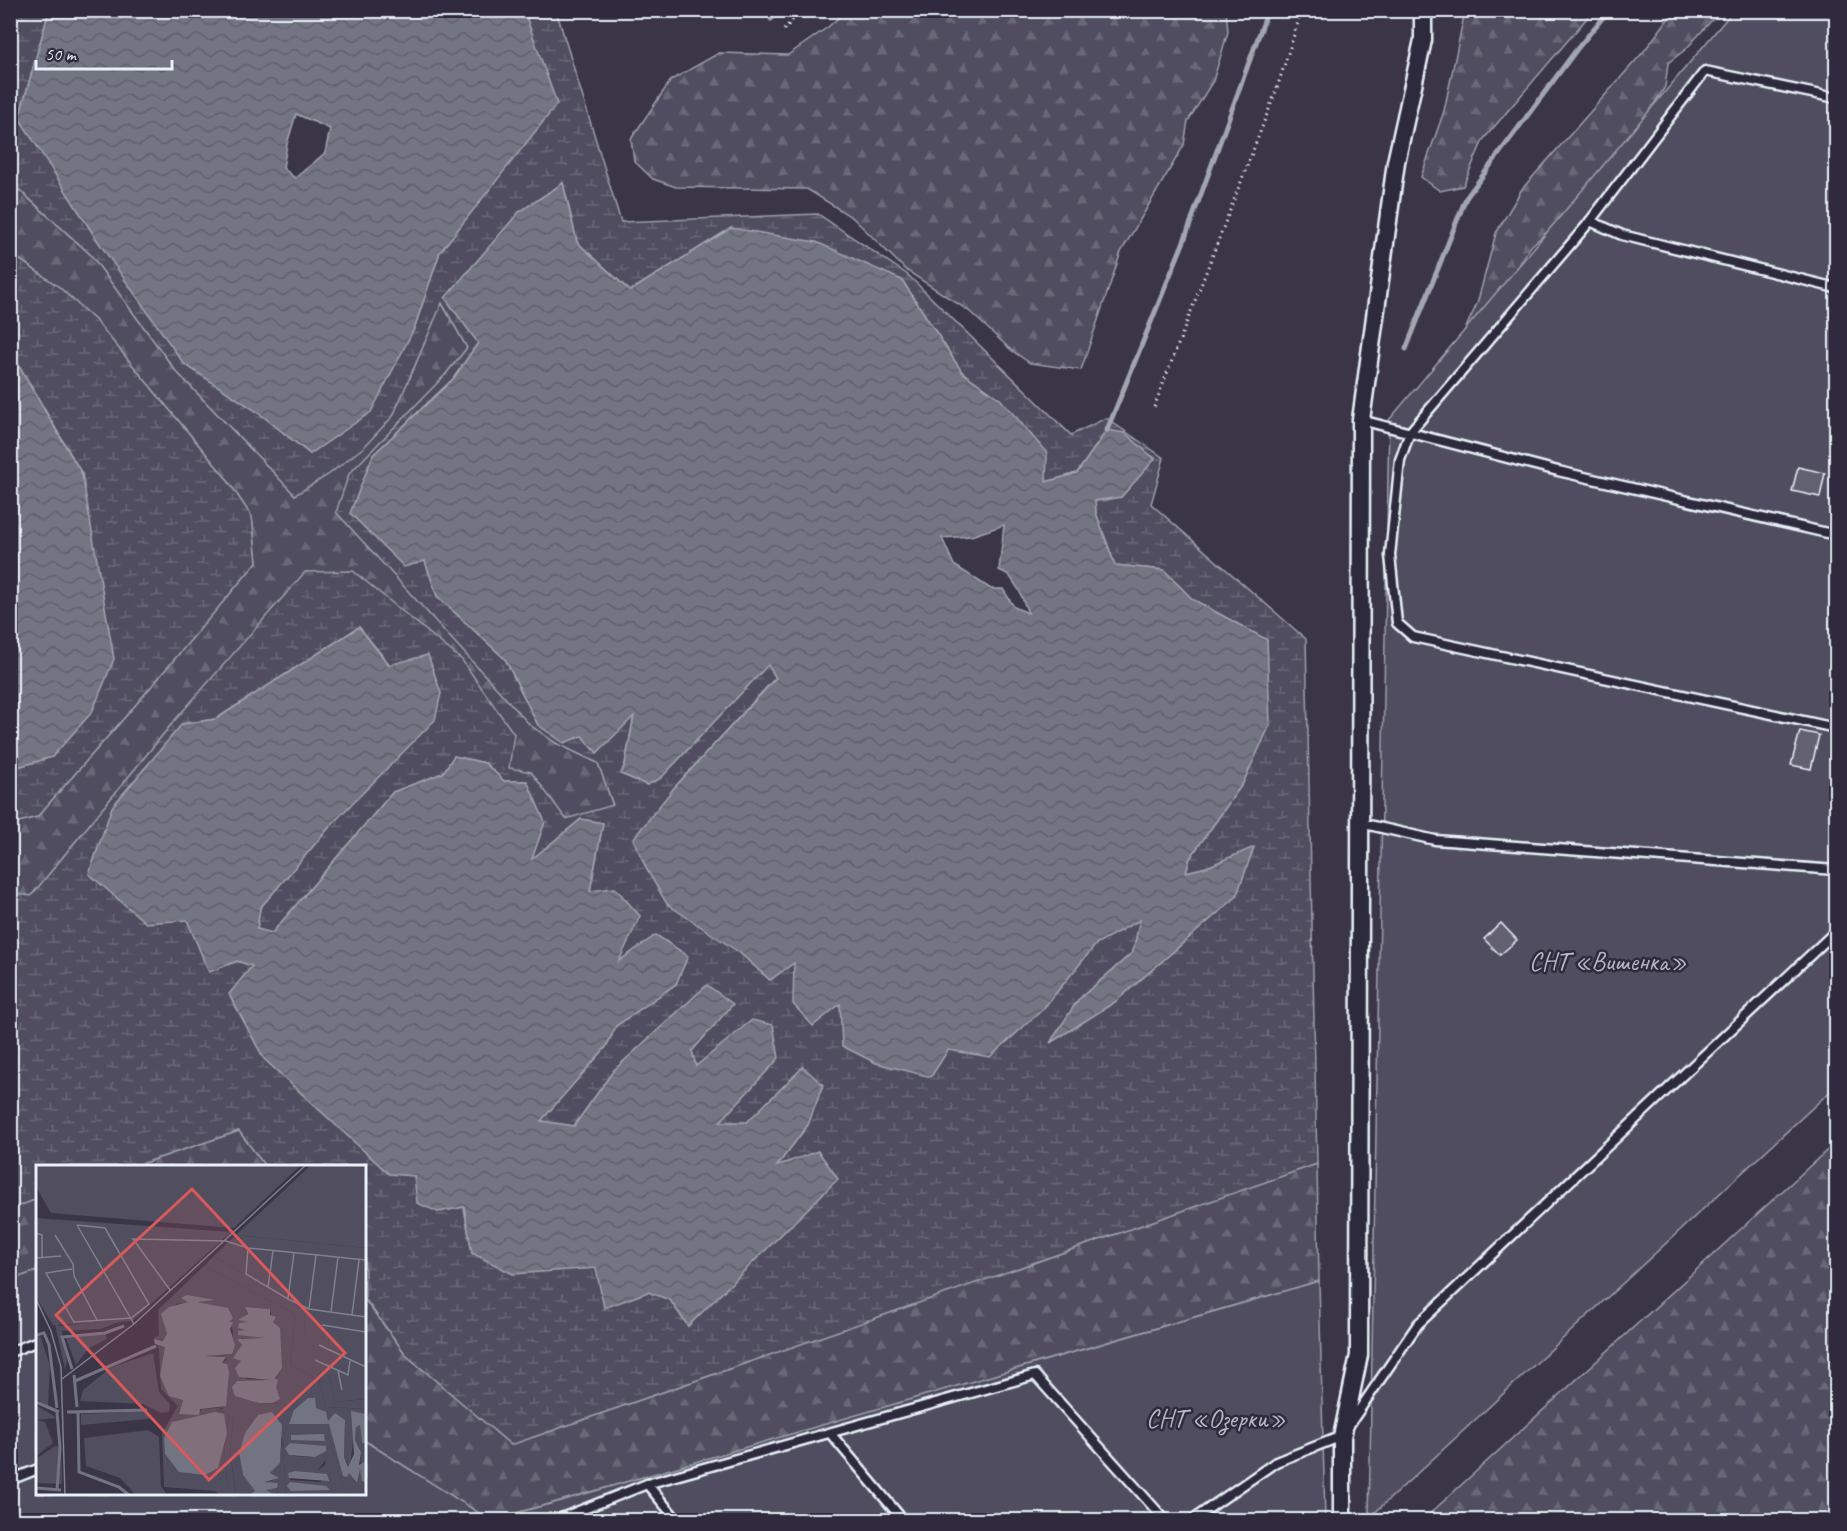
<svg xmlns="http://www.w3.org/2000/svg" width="1847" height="1531" viewBox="0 0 1847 1531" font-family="Caveat,sans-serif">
<defs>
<pattern id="forest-firs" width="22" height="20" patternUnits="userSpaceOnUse" patternTransform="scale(1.5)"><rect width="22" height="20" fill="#504e5f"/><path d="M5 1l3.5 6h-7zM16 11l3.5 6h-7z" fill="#696877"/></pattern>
<pattern id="wetland-marsh" width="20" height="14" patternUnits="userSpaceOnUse" patternTransform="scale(1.5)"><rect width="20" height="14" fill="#504e5f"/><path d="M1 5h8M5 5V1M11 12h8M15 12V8" fill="none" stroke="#696877"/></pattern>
<pattern id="water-waves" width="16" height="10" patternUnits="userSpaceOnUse" patternTransform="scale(1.5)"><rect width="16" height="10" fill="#737482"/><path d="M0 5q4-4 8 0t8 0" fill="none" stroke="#5f6069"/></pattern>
</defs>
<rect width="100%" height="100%" fill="#3a3648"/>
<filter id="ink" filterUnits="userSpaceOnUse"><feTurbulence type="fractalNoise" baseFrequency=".0167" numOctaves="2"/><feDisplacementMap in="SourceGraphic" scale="12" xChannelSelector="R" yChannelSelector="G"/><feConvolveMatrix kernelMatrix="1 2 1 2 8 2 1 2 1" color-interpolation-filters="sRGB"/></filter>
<g filter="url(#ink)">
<g fill="url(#forest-firs)" stroke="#9ca0ac" stroke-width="1.5">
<polygon points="846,11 1226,11 1228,32 1213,81 1188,121 1184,145 1121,252 1081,370 1030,363 1011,350 969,311 906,270 853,218 807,189 676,187 653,179 634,161 631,139 671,80 719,53 788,55 828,27"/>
<polygon points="1465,11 1593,11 1483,140 1463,186 1440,191 1421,177 1444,111"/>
<polygon points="1674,11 1720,11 1686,49 1668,63 1665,87 1603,184 1531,246 1441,380 1477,304 1496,233 1522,189 1645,50"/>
<polygon points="10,182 91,255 175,370 295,495 410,378 441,302 467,348 445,375 556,743 598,763 613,806 566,820 531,772 175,720 31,896 11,893 11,824 37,817 132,709 257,562 252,517 226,478 96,321 59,287 11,253"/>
<polygon points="239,1131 265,1166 135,1166"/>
<polygon points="1836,1142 1836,1520 1423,1520"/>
<polygon points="1317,1164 1319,1281 550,1504 489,1520 365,1441 364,1299 407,1356 511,1445"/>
<polygon points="37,1199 37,1271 11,1280 10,1209"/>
</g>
<g fill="url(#wetland-marsh)" stroke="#9ca0ac" stroke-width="1.5" fill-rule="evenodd">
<path d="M 556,10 L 621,222 L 818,214 L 908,275 L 1071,435 L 1106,418 L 1164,458 L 1151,504 L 1306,639 L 1317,1164 L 511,1445 L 407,1356 L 365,1299 L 364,1166 L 265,1166 L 239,1131 L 135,1166 L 38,1166 L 37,1199 L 11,1209 L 11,893 L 31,896 L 175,720 L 305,572 L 353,571 L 462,660 L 514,734 L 509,768 L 531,772 L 566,819 L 613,805 L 598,763 L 556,743 L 530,725 L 336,512 L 349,474 L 445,375 L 467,348 L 442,303 L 393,416 L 364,447 L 328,475 L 295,495 L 175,370 L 91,255 L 11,182 L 10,11 L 49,11 L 19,118 L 259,413 L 310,454 L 414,329 L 440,252 L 556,104 L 524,11 ZM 563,183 L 577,242 L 630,291 L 731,228 L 902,280 L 962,372 L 1001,400 L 1046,482 L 1077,473 L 1107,430 L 1155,458 L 1121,497 L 1095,501 L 1096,513 L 1115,565 L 1164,570 L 1192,599 L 1267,640 L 1243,783 L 1190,858 L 1186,872 L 1207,867 L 1253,848 L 1236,897 L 1115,1002 L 1051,1042 L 1078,1000 L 1133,952 L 1140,919 L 1097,943 L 1042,1010 L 948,1050 L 840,1004 L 794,962 L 770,980 L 740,953 L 673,789 L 776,677 L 768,664 L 661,778 L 647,785 L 621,774 L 625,764 L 634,715 L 597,753 L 582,735 L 538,725 L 505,659 L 437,596 L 425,561 L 373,455 L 453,379 L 478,343 ZM 359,627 L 390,665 L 333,823 L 260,908 L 257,929 L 272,933 L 393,792 L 443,773 L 454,756 L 485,763 L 504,781 L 526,781 L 531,860 L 581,819 L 603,823 L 590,891 L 618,962 L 676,984 L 616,1026 L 606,1047 L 540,1121 L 574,1126 L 614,1070 L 732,1004 L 692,1051 L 696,1067 L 719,1122 L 808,1125 L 776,1167 L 722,1291 L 688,1326 L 670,1300 L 596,1268 L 575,1269 L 472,1253 L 464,1207 L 438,1212 L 414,1176 L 252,966 L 237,961 L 209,972 L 187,919 L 182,724 L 216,719 Z"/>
<polygon points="10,253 59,287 96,321 226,478 252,517 257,562 132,709 37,817 11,824 11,769 52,757 82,474 11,351"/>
</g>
<g fill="#504e5f" stroke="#9ca0ac" stroke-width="1.5">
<polygon points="1733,11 1836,11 1836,1086 1369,1518 1389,420"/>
<polygon points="37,1271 38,1494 364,1494 365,1441 490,1520 550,1504 1319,1281 1325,1520 11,1520 10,1280"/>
</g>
<g fill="url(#water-waves)" stroke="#a2a6b1" stroke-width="1.5" fill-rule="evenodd">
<path d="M 49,11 L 524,11 L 557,104 L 440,252 L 414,329 L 371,412 L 310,454 L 259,413 L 184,364 L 97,240 L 19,118 ZM 296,114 L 330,129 L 325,153 L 295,178 L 283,168 L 287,144 Z"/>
<path d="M 563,183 L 577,242 L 630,291 L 731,228 L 816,242 L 902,280 L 962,372 L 1001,400 L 1047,453 L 1046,482 L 1077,473 L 1107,430 L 1125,433 L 1155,459 L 1121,497 L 1095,501 L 1096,513 L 1115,565 L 1164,570 L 1192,599 L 1267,640 L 1270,725 L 1243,783 L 1190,858 L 1186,872 L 1207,867 L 1254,847 L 1236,897 L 1115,1002 L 1050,1043 L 1078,1000 L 1133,952 L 1140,920 L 1097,943 L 1042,1010 L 990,1057 L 948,1050 L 931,1077 L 876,1063 L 842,1046 L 840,1004 L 813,1026 L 793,1004 L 794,963 L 770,980 L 740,953 L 667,904 L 647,870 L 633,839 L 673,789 L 776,678 L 768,665 L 661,778 L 647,785 L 621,774 L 625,764 L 634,716 L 597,753 L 582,736 L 564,743 L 538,725 L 505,659 L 437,596 L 425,561 L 404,567 L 350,513 L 373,455 L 453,379 L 478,343 L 445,298 L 519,212 ZM 1004,525 L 999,570 L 1009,575 L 1019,590 L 1028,613 L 1014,607 L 1003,589 L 991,589 L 954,565 L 942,538 L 971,536 Z"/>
<polygon points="10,351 82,474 114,659 92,712 52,757 11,769"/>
<polygon points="359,627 389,665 428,655 441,693 435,720 333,823 260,908 257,929 272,933 393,792 443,773 454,756 485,763 504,781 527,781 545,822 532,859 581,819 603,823 590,891 615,888 640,916 619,961 656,935 688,956 676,984 616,1026 606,1047 541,1121 574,1126 614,1070 707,985 733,1004 692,1051 696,1066 752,1020 773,1025 779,1058 720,1122 747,1122 803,1067 823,1085 808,1125 777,1166 818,1151 838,1179 688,1326 670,1300 648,1292 604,1308 596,1268 513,1274 472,1253 464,1207 438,1212 417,1203 414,1176 389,1174 264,1059 229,994 252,966 237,961 209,972 187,920 146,923 89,874 112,807 182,724 216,719"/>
</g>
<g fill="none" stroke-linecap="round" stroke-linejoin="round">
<g stroke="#a2a6b1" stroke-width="5">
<polyline points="771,19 779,10"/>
<polyline points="1406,349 1466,198 1577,49 1609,10"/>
<polyline points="1107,430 1184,241 1268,10"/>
</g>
</g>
<g fill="#636171" stroke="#e8f1f8" stroke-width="1.5">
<polygon points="1798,467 1825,473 1820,497 1792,491"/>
<polygon points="1800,731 1819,735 1811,769 1791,765"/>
<polygon points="1501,923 1517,940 1500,955 1484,939"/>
</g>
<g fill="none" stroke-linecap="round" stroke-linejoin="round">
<defs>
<g id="service">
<polyline points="1836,98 1705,71 1587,225 1410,432 1400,460 1390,555 1397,623 1413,637 1836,728"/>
<polyline points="1590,221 1622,235 1836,288"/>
<polyline points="1361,420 1558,471 1836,535"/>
<polyline points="1360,823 1435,840 1836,870"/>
<polyline points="10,1352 38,1341"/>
<polyline points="1349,1425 1418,1324 1836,931"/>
<polyline points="830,1433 903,1520"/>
<polyline points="10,1480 38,1469"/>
<polyline points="647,1484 677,1520"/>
<polyline points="556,1520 647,1484 1035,1375 1165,1520"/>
<polyline points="1192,1520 1276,1462 1342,1436"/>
</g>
<polyline id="minor" points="1342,1520 1342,1437 1359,1355 1361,420 1396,162 1423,40 1423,10"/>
</defs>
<use href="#service" stroke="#e8f1f8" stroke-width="13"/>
<use href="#minor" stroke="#e8f1f8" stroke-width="21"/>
<g stroke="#e8f1f8" stroke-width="3" stroke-dasharray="1.5 4.5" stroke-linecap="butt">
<polyline points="784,30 801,10"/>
<polyline points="1154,407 1276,91 1302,10"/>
</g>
<use href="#service" stroke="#2f2a3d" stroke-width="8"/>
<use href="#minor" stroke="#2f2a3d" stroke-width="16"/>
</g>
</g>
<g text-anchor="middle" stroke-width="5" stroke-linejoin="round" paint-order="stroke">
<g font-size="26" fill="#b3b8c2" stroke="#2f2a3d">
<text x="1608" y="970">СНТ «Вишенка»</text>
<text x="1216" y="1427">СНТ «Озерки»</text>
</g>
</g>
<g transform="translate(36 1165)">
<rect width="330" height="330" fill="#3a3648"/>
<path d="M 0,0 L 265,0 L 198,63 L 15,48 L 0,22 ZM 275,0 L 330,0 L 330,83 L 200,70 ZM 178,91 L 268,145 L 270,198 L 294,212 L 299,237 L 330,234 L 330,244 L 290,242 L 283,215 L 254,200 L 259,149 L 168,101 ZM 0,118 L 23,161 L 88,155 L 64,164 L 26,166 L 31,196 L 29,204 L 18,155 ZM 69,169 L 71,174 L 53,183 L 40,200 L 30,173 ZM 4,170 L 14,201 L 12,241 L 0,234 L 0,171 ZM 117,188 L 123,227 L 134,239 L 133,247 L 125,248 L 107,239 L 44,236 L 47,225 L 74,203 ZM 194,193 L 223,239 L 250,238 L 254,242 L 247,284 L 250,330 L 241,330 L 247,272 L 198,249 L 194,286 L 200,330 L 191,318 L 188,285 L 193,248 L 183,245 L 164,250 L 166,244 L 187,244 ZM 0,240 L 21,253 L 0,255 ZM 112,246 L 113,254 L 45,260 L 45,249 ZM 292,264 L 307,323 L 330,321 L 330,329 L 297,330 L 293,306 L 281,306 L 289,300 ZM 112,265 L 123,272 L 125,321 L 131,330 L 100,330 L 84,313 L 50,301 L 48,273 ZM 19,281 L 25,282 L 26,319 L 0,318 L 0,294 Z" fill="#504e5f"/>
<path d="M 168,101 L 259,149 L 254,200 L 283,215 L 290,242 L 330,244 L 330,249 L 320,249 L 314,303 L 308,292 L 309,255 L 298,250 L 292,256 L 280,243 L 266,240 L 262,243 L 266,258 L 293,259 L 308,308 L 313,307 L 320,318 L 324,303 L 330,321 L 307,324 L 292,265 L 294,289 L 282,305 L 293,305 L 297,330 L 250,330 L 247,284 L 253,242 L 250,238 L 199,240 L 193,219 L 191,242 L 166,244 L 164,250 L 178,245 L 193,247 L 188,285 L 191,318 L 200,328 L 194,286 L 198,249 L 202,245 L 243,244 L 247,246 L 248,259 L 245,299 L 241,330 L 231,328 L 227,317 L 238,315 L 234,308 L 244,298 L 246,273 L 209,268 L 203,288 L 207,310 L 219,326 L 216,328 L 184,330 L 179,326 L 128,322 L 126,268 L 142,241 L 125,224 L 123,184 L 118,173 L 123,170 L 122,145 ZM 146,133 L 177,135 L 161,137 L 188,143 L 197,165 L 196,189 L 169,191 L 188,191 L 191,195 L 184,199 L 190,226 L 183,244 L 143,249 L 147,234 L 124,211 L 130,182 L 119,179 L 118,174 L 128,175 L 131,169 L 128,159 L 140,139 L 153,137 ZM 209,142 L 234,144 L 237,157 L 244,163 L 240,222 L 219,236 L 200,231 L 200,225 L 235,215 L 211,214 L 201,205 L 206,196 L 205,173 L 228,174 L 209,166 L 214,158 ZM 168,250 L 188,250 L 189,257 L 143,307 L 136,257 ZM 254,278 L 273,281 L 281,280 L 274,292 L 257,291 L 249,283 ZM 259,306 L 278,310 L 290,309 L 285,317 L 254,315 ZM 0,255 L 9,257 L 17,278 L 0,291 ZM 324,260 L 326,278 L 330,279 L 330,296 L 325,301 L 324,284 L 319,276 L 320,262 Z" fill="#504e5f" fill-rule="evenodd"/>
<path d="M 0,53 L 195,67 L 96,156 L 17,160 L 0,132 ZM 200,70 L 330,83 L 330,234 L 299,237 L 294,212 L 269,198 L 268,145 L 178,91 Z" fill="#504e5f"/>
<path d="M 151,130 L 179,135 L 161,137 L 192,143 L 197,153 L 193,157 L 197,157 L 194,164 L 199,180 L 196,189 L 169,191 L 190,192 L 186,198 L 191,199 L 193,207 L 190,241 L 164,244 L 163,250 L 143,249 L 147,235 L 133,231 L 124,211 L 129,182 L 119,179 L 118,174 L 127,176 L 131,169 L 125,149 L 133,142 L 152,137 L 145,133 ZM 209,142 L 234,144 L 234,150 L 240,152 L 237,157 L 244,163 L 246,203 L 239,213 L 242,215 L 240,222 L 244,234 L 236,238 L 223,238 L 199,231 L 196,222 L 201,216 L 235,215 L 203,212 L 199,203 L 205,196 L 197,193 L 206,180 L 201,174 L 228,173 L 202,170 L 202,166 L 210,165 L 202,163 L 203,158 L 213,157 L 202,155 L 212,149 ZM 272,233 L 279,233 L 280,243 L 290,247 L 292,256 L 299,248 L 309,255 L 308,292 L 312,302 L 318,289 L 315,246 L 330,249 L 330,279 L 326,278 L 324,260 L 320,262 L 319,275 L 325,287 L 323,300 L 330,296 L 330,318 L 326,316 L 324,304 L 321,318 L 313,308 L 311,312 L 307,311 L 293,259 L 253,259 L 258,245 ZM 179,247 L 188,249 L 191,268 L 182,303 L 169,310 L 143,307 L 129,289 L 128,273 L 136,257 ZM 236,247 L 246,260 L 244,298 L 234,308 L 243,313 L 228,317 L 242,318 L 241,323 L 230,325 L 239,330 L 213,330 L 219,326 L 207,310 L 203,288 L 209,268 L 222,250 ZM 284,269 L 288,269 L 289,276 L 255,275 L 255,270 ZM 254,278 L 290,281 L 290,286 L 279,292 L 253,290 L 249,283 ZM 259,306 L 291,309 L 293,316 L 253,313 L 252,308 ZM 254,317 L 290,321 L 294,325 L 255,326 L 251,321 Z" fill="#737482"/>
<path fill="none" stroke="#737482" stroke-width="3" d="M 0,170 L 8,168 L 13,180 L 21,243M 36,204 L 26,172 L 69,168 L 88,161M 38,210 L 41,242M 39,216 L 120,181M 0,237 L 23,247M 42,246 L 43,307 L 83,322 L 93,330M 31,247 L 111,245M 0,323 L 25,325M 21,325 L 24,283 L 21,247"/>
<path fill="none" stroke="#80818e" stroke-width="1.5" d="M 41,60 L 98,159M 0,68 L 6,70 L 6,93M 19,70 L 37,99 L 38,111 L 61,155M 212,83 L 210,109 L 252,134 L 273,144 L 330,152M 0,93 L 25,91M 36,104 L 10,108 L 38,157 L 95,153 L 113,139 L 69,63 L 41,60M 232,122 L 237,86M 134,125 L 97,74 L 190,76 L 212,83 L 330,95M 252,133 L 258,88M 0,134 L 15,166 L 25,202 L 29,330M 273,144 L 280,90M 295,147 L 302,92M 316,150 L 323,95M 286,160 L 330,167M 283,180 L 330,202M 279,195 L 312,210 L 314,196M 302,206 L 306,225M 26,214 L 98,159 L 270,0"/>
<path fill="#da5a5c" fill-opacity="0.15" stroke="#da5a5c" stroke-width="3" d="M 156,24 L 309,188 L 173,315 L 20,150 Z"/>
<rect width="330" height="330" fill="none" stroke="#e8f1f8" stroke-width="3"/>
</g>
<rect width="1847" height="1531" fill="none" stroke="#2f2a3d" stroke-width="36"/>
<rect x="18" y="18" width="1811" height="1495" fill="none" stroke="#e8f1f8" stroke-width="2" filter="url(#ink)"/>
<path d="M36 60v9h136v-9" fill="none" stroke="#e8f1f8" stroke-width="3"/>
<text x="45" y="60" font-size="18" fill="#e8f1f8" stroke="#2f2a3d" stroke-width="4.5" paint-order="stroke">50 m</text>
</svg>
